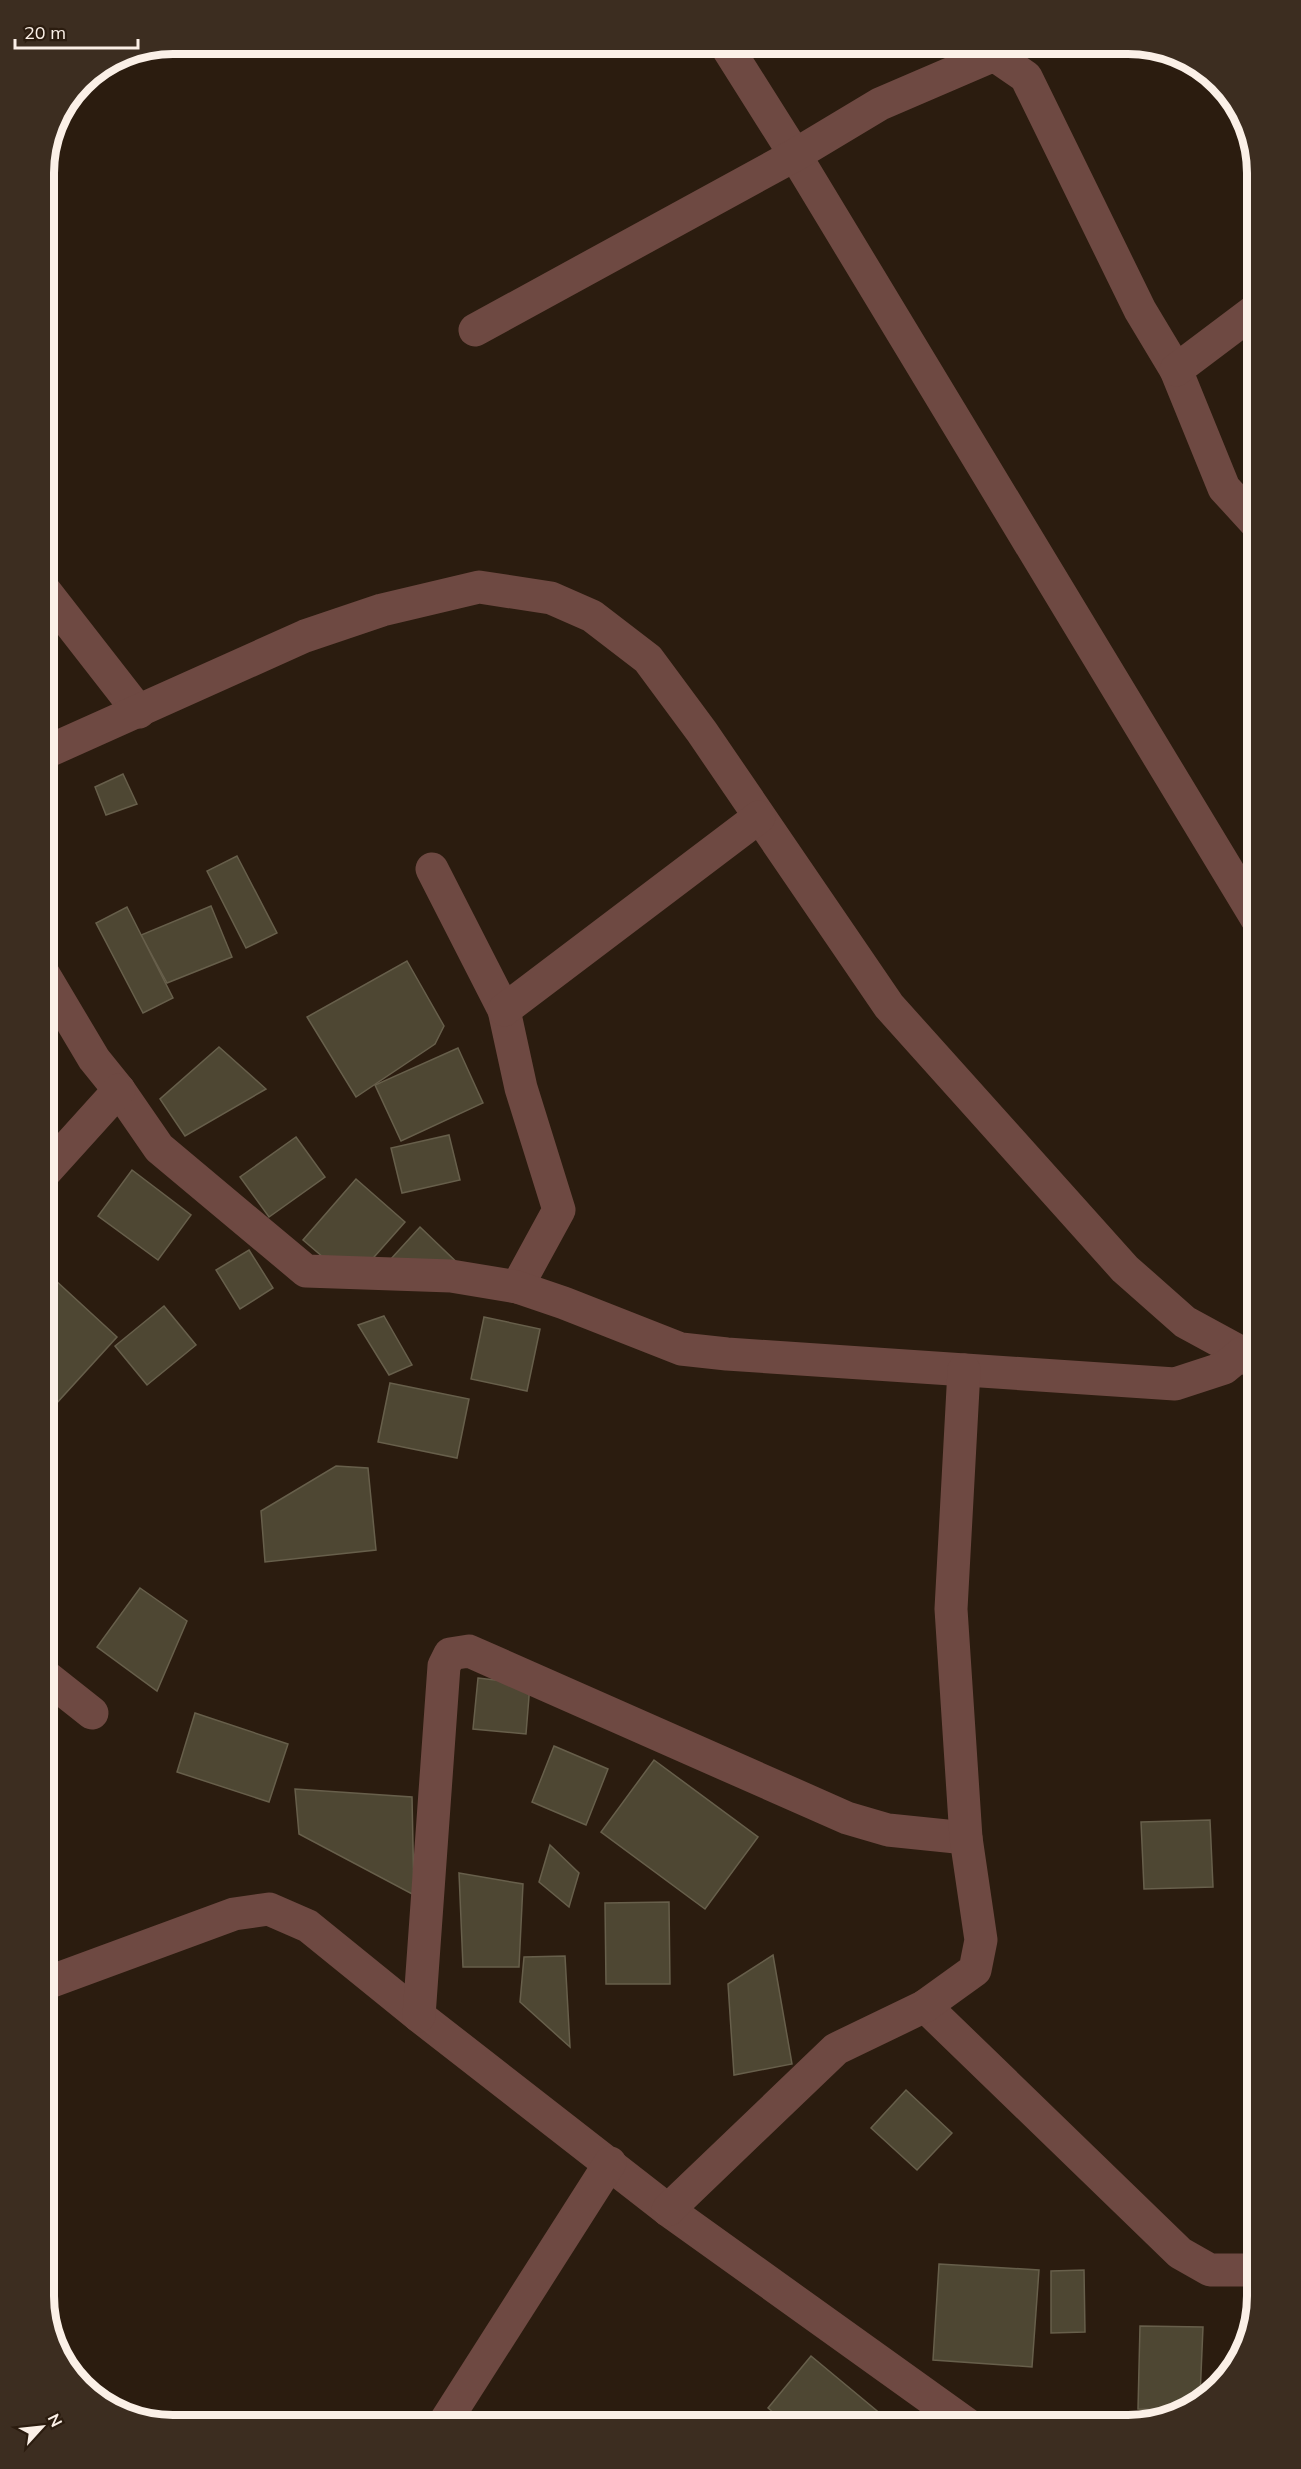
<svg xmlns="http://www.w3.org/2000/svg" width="1301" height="2469" viewBox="0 0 1301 2469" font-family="Mulish,sans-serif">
<rect width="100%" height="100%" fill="#2b1c0f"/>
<g fill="#4e4733" stroke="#675f4b" stroke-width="1.5">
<polygon points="123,774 137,804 106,815 95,787"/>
<polygon points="237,856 277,933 246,948 207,871"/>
<polygon points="211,906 232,957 167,983 141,935"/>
<polygon points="127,907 173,998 143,1013 96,923"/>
<polygon points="407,961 444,1026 435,1044 356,1097 307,1017"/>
<polygon points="219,1047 266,1089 185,1136 160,1099"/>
<polygon points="458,1048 483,1103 401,1141 375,1085"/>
<polygon points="449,1135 460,1180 402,1193 391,1148"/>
<polygon points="296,1137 325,1177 269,1217 240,1177"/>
<polygon points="132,1170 191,1215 158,1260 98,1216"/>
<polygon points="356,1179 405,1222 352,1282 303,1240"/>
<polygon points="420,1227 467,1272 390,1260"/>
<polygon points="249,1250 273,1288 240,1309 216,1270"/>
<polygon points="54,1279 117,1337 44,1417 44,1290"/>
<polygon points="164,1306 196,1345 147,1385 115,1346"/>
<polygon points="384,1316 412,1365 389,1375 358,1325"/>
<polygon points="484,1317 540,1329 527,1391 471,1379"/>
<polygon points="390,1383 469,1399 457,1458 378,1442"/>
<polygon points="336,1466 368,1468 376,1550 265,1562 261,1511"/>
<polygon points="140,1588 187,1621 157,1691 97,1647"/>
<polygon points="478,1678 530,1684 526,1734 473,1729"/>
<polygon points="195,1713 288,1744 269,1802 177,1772"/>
<polygon points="554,1746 608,1769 586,1825 532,1802"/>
<polygon points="654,1760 758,1837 705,1909 601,1832"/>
<polygon points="295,1789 412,1797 414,1895 299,1834"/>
<polygon points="1210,1820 1213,1887 1144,1889 1141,1822"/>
<polygon points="550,1845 579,1873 569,1907 539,1882"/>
<polygon points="459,1873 523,1884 519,1967 463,1967"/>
<polygon points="669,1902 670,1984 606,1984 605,1903"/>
<polygon points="773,1955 792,2064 734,2075 728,1984"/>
<polygon points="565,1956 570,2047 520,2002 524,1957"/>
<polygon points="906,2090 952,2133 917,2170 871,2128"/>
<polygon points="939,2264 1039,2270 1032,2367 933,2360"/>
<polygon points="1084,2270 1085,2332 1051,2333 1051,2271"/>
<polygon points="1140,2326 1203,2327 1200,2397 1183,2411 1138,2409"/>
<polygon points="811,2356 894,2425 788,2425 768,2408"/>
</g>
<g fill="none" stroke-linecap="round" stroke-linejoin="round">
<g stroke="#6e4942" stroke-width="33">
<polyline points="725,44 795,155 1257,919"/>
<polyline points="475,330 795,155 880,104 994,55 1026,77 1140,310 1176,370 1224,488 1257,524"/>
<polyline points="1176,370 1257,309"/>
<polyline points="44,590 139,712"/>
<polyline points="44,753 305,636 382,610 479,587 551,598 592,616 648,659 702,732 889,1006 1125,1269 1185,1322 1242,1353 1257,1365"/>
<polyline points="432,869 504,1010 521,1088 559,1210 517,1287"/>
<polyline points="44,975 94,1059 119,1090 159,1148 306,1271 451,1276 517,1287 564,1303 681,1349 727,1354 1175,1384 1224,1368 1242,1353"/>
<polyline points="504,1010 759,817"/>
<polyline points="44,1173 119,1090"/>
<polyline points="44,1675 92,1713"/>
<polyline points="44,1984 234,1914 269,1909 308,1926 419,2016 668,2210 968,2425"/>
<polyline points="925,2006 1180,2253 1210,2270 1257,2270"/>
<polyline points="419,2016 444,1666 450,1654 469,1651 847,1818 888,1830 966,1838"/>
<polyline points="668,2210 836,2049 925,2006 975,1970 981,1940 966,1838 951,1609 964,1370"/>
<polyline points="443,2425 610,2163"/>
</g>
</g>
<path d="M0 0H1301V2469H0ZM173 54H1128A119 119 0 0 1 1247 173V2296A119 119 0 0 1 1128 2415H173A119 119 0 0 1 54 2296V173A119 119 0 0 1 173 54Z" fill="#3c2d20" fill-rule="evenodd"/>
<path fill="none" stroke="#fbf0e7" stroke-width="8" d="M173 54H1128A119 119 0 0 1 1247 173V2296A119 119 0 0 1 1128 2415H173A119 119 0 0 1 54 2296V173A119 119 0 0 1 173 54Z"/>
<g transform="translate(42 2427) rotate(63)" stroke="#2b1c0f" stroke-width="4.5" paint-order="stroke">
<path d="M0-4.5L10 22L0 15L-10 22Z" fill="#fbf0e7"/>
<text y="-9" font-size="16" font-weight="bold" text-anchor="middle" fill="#fbf0e7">N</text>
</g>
<path d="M15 39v9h123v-9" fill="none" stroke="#fbf0e7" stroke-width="3"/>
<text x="24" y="39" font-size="18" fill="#fbf0e7" stroke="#2b1c0f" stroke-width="4.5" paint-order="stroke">20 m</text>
</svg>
